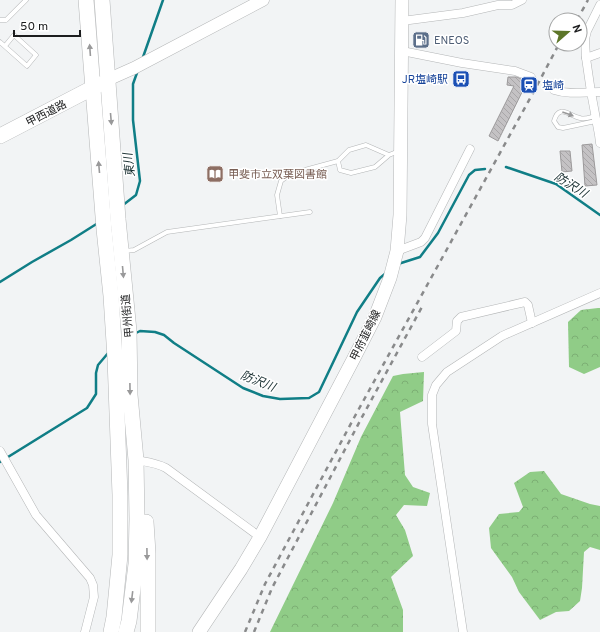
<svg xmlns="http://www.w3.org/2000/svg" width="600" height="632" viewBox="0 0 600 632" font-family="Overpass,'Noto Sans JP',sans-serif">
<defs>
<pattern id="forest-crowns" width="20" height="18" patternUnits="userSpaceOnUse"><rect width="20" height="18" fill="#90cc87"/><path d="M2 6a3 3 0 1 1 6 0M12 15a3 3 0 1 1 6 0" fill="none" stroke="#7caf74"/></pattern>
<pattern id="building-back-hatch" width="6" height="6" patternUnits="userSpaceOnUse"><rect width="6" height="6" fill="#c4c2c4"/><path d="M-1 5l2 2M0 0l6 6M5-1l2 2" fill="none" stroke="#a8a6a8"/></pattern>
</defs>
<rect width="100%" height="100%" fill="#f2f4f5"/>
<g fill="url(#forest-crowns)">
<polygon points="598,308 600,308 600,367 584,374 569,367 568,322 581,310"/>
<polygon points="424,372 423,401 400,412 405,475 413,487 430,493 427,506 404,505 396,515 405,530 413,556 391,577 403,610 403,632 270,632 333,503 361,437 393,376 403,374"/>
<polygon points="544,471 561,494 590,504 600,506 600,550 590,547 584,552 582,588 580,601 569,611 556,612 540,620 519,592 512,577 491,548 489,528 499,514 519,512 523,507 514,483 530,472"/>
</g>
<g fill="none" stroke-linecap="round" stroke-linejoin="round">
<g stroke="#107e86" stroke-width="2.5">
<polyline points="142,60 163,0"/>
<polyline points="506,167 556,184 600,215"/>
<polyline points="123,205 136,195 140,181 133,120 133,84 138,70"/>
<polyline points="398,264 420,257 438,233 469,175 475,170 485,169"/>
<polyline points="0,282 32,262 71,240 98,223"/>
<polyline points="134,334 140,331 155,332 164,335 174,343 243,388 263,396 280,399 309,398 319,392 357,312 380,278 386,273"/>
<polyline points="0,462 87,408 96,394 96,373 98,365 109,352"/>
</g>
</g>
<g fill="url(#building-back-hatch)" stroke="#9c9a9b">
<polygon points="508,77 517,77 527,82 498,141 489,136 514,86 507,85"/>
<polygon points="592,144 597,185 585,186 582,145"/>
<polygon points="560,151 570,151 572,171 562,172"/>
</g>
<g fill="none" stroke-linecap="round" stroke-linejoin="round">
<defs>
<g id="lane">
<polyline points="0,20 6,20 26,0"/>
<polyline points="0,42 27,66 36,55 14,35 5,46"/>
<path d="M 595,116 C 591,117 584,120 580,118 C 569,116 559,103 554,121 L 558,127 L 563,128 L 596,121"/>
<polyline points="389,155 366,145 349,150 338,161 340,170 351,173 375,167 389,155 399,151"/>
<polyline points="280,216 277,195 281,181 290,174 338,161"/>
<polyline points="125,251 134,250 167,232 310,212"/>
</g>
<g id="street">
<polyline points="600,5 587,31 585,39 586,58 591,92 599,135 600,143"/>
<polyline points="402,21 463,13 498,5 512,5 522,0"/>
<polyline points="402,51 462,63 515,71 531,77"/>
<polyline points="586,58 600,53"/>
<path d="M 554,90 C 569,95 584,92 600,92"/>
<polyline points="397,251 421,242 425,238 470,149"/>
<polyline points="422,357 456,331 457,321 461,317 525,302 528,305 532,323"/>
<polyline points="0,451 36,515 90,578 93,585 94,597 85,632"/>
<path d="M 136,460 C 147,462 157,463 166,468 L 260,537"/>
<polyline points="463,632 432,424 432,395 436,385 447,372 502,336 600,293"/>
</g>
<polyline id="secondary" points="107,80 134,68 263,0"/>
<polyline id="primary" points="199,632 241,569 260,537 354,358 375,317 390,278 397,251 400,215 402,0"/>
<g id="highway">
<polyline points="86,0 104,229 111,296 115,358 120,495 120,555 114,617 111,632"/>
<polyline points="102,0 118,219 129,331 130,395 136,460 137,519 136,564 129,621 126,632"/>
<polyline points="0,136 100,84"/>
<polyline points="146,522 148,553 148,632"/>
</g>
</defs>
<use href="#lane" stroke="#b4b6b7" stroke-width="5"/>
<use href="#street" stroke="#b4b6b7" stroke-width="9"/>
<use href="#secondary" stroke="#b4b6b7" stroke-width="13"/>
<use href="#primary" stroke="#b4b6b7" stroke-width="14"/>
<use href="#highway" stroke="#b4b6b7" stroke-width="16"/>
<use href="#lane" stroke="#fff" stroke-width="4"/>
<use href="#street" stroke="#fff" stroke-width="8"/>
<use href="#secondary" stroke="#fff" stroke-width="12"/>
<use href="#primary" stroke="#fff" stroke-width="13"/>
<use href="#highway" stroke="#fff" stroke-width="15"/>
<g stroke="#898a8b" stroke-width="2.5" stroke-dasharray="5 5" stroke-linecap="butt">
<polyline points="577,20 588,0"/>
<polyline points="245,632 265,584 355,416 533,93 559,44"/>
<polyline points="254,632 272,588 361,419 423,305"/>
</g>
</g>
<defs><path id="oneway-solid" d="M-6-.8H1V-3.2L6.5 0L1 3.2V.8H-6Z"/></defs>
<g fill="#99999a">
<use href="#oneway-solid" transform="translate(90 50) rotate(-94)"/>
<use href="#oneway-solid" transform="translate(568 114) rotate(20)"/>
<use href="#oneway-solid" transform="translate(111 119) rotate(85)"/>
<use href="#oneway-solid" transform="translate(99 167) rotate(-95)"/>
<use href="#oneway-solid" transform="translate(123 272) rotate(85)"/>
<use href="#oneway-solid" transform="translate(130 389) rotate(89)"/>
<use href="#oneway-solid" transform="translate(147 554) rotate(89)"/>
<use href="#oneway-solid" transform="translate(132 597) rotate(97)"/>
</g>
<defs>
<symbol id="fuel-square" viewBox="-11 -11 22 22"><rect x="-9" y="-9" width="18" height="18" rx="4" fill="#5c6f8a" stroke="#fff"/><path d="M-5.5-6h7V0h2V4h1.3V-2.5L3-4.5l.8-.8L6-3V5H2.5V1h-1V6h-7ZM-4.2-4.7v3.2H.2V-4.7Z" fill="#fff"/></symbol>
<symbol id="bus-square" viewBox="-11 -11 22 22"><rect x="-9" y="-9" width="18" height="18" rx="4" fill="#1a4fb4" stroke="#fff"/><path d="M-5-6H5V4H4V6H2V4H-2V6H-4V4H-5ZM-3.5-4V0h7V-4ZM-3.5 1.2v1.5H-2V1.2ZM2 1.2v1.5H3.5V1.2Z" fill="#fff"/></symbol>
<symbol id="station-square" viewBox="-11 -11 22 22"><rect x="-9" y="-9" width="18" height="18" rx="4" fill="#1a4fb4" stroke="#fff"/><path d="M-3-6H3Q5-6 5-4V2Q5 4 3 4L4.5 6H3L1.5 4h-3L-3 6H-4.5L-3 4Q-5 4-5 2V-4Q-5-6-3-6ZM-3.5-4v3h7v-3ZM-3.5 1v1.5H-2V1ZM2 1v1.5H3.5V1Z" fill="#fff"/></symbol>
<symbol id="library-square" viewBox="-11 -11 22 22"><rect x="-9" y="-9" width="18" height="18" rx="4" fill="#8d6e63" stroke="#fff"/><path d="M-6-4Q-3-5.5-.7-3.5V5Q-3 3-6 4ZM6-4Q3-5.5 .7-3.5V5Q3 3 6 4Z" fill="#fff"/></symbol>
</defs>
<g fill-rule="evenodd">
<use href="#fuel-square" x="411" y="30" width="20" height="20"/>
<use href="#bus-square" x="451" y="69" width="20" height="20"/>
<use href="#station-square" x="519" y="75" width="20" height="20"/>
<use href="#library-square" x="205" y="164" width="20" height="20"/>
</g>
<g text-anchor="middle" stroke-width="3" stroke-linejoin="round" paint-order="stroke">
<g font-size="11" fill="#4e5e75" stroke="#fff" text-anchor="start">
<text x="434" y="44">ENEOS</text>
</g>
<g font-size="11" fill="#164399" stroke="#fff" text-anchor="end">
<text x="448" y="83">JR塩崎駅</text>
<text x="542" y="89" text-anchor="start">塩崎</text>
</g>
<g font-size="11" fill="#1c1d1e" stroke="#fff">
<text transform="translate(46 113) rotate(-27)" y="4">甲西道路</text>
<text transform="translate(127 316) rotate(-95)" y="4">甲州街道</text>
<text transform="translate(365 335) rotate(-64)" y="4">甲府韮崎線</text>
</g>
<g font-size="11" fill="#785e54" stroke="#fff" text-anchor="start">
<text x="228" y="178">甲斐市立双葉図書館</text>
</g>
<g font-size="12" font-style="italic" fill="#1c3234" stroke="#fff">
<text transform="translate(129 165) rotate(-97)" y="4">東川</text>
<text transform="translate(571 185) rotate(32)" y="4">防沢川</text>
<text transform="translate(258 381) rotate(22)" y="4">防沢川</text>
</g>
</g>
<g transform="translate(568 32) rotate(70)"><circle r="19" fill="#ffffff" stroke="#a4a5a5"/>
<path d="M0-3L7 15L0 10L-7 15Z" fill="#5d7629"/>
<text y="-6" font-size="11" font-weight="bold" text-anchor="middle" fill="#1c1d1e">N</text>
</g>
<path d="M14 30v6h66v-6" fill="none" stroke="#1c1d1e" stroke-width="2"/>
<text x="20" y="30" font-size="12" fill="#1c1d1e" stroke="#ffffff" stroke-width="3" paint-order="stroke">50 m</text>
</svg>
